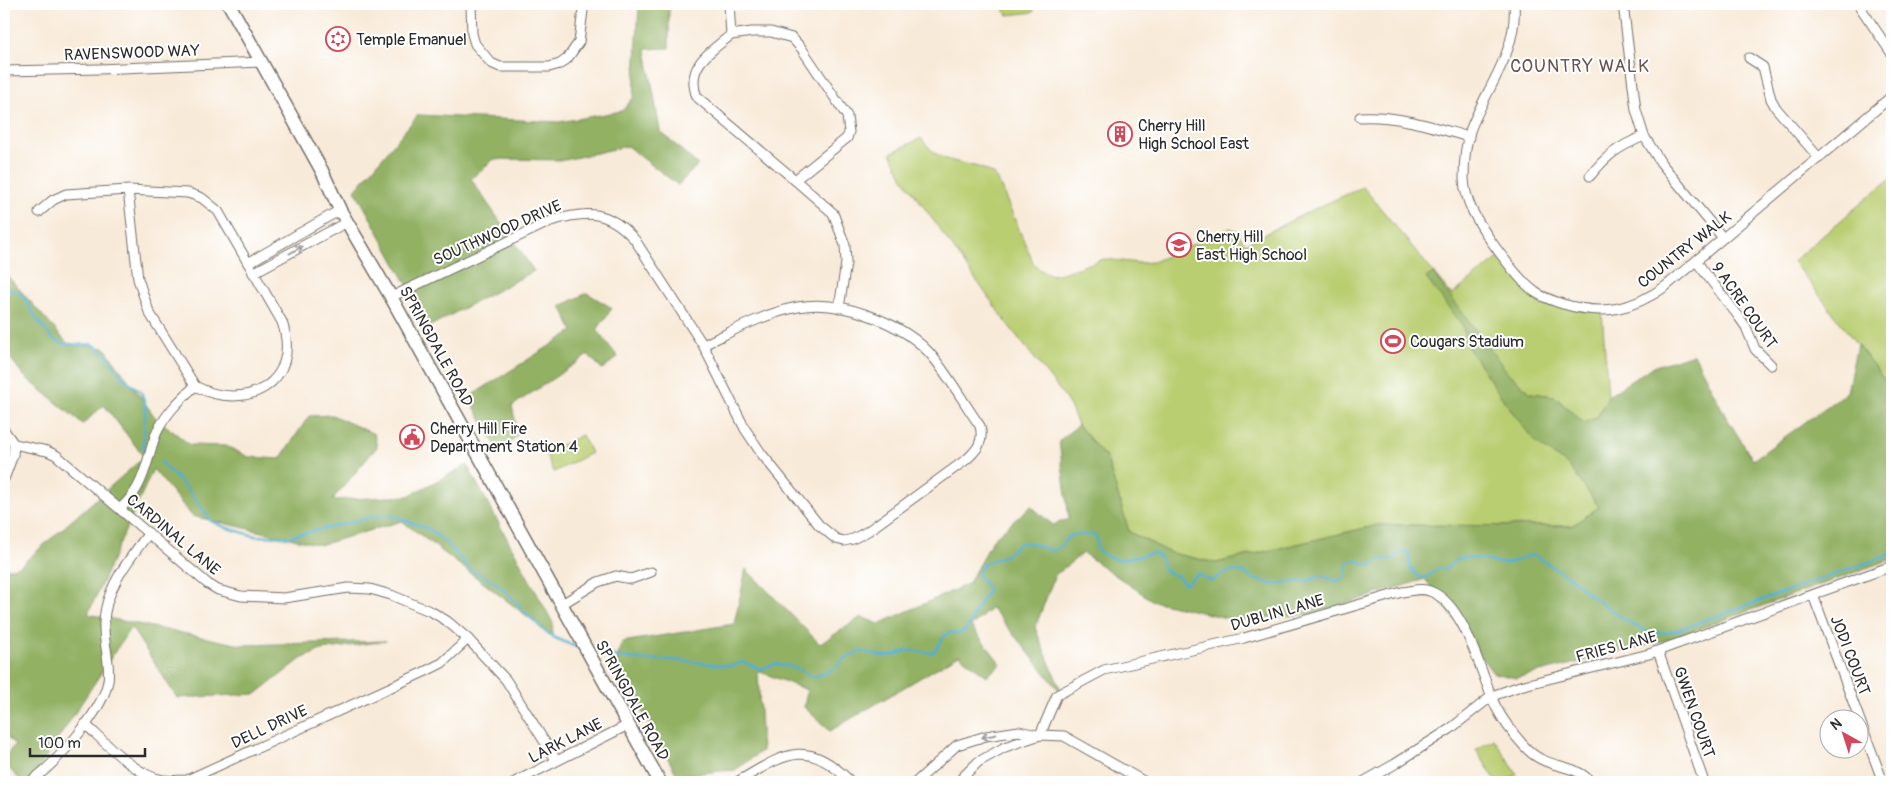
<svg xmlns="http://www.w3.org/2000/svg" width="1896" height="786" viewBox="0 0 1896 786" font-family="Pangolin,sans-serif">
<rect width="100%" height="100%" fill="#fff"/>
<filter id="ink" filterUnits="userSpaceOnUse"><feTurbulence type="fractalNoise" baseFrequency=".02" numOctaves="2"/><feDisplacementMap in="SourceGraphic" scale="10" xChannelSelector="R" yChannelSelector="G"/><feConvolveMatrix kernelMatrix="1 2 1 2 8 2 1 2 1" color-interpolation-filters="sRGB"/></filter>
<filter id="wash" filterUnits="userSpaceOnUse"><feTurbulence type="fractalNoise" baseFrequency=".0096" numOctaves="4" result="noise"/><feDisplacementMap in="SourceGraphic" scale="20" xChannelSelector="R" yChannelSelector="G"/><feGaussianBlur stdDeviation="1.12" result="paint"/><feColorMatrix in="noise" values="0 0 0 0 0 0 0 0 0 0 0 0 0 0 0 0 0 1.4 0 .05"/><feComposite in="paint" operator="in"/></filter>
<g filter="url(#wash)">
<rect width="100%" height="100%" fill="#f8ead8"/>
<g fill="#b9ce71" stroke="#727c4e">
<polygon points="1005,4 1042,4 1033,7 1034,12 1008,15 1005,12"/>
<path d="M 921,138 C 926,144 931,151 938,155 C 956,166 982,162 997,178 L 1033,262 L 1040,270 L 1052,275 L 1062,273 L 1104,259 L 1139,263 L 1153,262 L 1230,228 L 1237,231 L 1245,244 L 1312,210 L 1363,187 L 1452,295 L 1501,256 L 1535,292 L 1602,311 L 1608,396 L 1597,417 L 1584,423 L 1554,396 L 1531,393 L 1510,375 L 1599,507 L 1572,526 L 1378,525 L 1216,563 L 1171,553 L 1129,532 L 1107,459 L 1078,425 L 1070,406 L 1061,392 L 1009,326 L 903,178 L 891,153 Z"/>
<polygon points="1892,177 1892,390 1793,261"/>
<polygon points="582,435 591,453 554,472 545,453"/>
<polygon points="1494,739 1517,774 1504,782 1497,782 1476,750"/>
</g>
<g fill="#92b163" stroke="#5e6e47">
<polygon points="639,4 669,4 669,48 646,49 660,131 698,165 678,185 627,146 565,160 494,159 471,179 534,271 430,326 355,190 418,115 559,122 622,111 634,97"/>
<polygon points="4,272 67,343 105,348 155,417 190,445 226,446 249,457 280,459 309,416 332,415 374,434 377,447 332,500 408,496 467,465 553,623 552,635 402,521 320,545 192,516 153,469 88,614 241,645 386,641 321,650 301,659 256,694 177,698 131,627 30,782 22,782 4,763 4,757 15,745 4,734 4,570 20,566 144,457 104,405 83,424 24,376 4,350"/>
<polygon points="1433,273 1508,373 1531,393 1554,396 1584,423 1597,417 1608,396 1652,367 1694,354 1725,415 1753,460 1847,392 1857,344 1892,390 1892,559 1668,640 1516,678 1493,673 1425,579 1313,614 1235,620 1153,601 1083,553 1055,575 1035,628 1063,695 992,608 971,626 1001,664 987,676 959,655 830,731 804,707 807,690 758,671 762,751 735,770 677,775 616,664 622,642 734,624 746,569 820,644 861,617 879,624 968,584 993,539 1031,506 1053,525 1069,519 1059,441 1078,425 1107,459 1129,532 1171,553 1216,563 1378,525 1572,526 1599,507 1569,466 1535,442 1507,405 1465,343 1463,327 1426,278"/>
<polygon points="587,293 612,308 597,330 618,357 602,369 588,355 512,406 518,434 500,454 469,397 573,331 561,306"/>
</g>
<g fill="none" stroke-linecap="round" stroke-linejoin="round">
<g stroke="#51afd0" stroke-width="2.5">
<polyline points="4,286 22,295 38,321 52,338 64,344 76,345 91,344 96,346 106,355 123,378 141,392 146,406 143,445 146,453"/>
<polyline points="160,461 190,492 211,521 224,527 255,536 288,537 372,517 385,515 399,518 429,529 445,542 470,569 496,583 504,590 543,630 555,638 579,648"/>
<path d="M 609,655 L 641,660 L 674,660 L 732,666 L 742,662 L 761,669 L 775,664 L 797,668 L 810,676 L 815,677 L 834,669 L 842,660 L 861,651 L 883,656 L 895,655 L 908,650 L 932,653 C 940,648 941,636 949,632 C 969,638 969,623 976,610 C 980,603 984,596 989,590 L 978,576 C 980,559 997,561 1007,554 C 1012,551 1015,546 1020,543 L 1030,543 L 1053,551 C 1063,547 1066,537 1072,535 C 1078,533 1087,536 1093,535 L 1097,538 L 1097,550 L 1109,557 L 1120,560 L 1153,553 C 1163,556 1161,563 1165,571 L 1177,576 L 1185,584 L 1198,574 L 1211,581 L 1226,572 L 1237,571 L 1243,572 L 1253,579 L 1275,585 L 1281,583 L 1307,581 L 1321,576 L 1337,581 L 1346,577 L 1347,565 L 1350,561 L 1356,560 L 1369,566 L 1380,560 L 1393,559 L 1404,551 L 1409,554 L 1410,568 L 1418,576 L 1425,578 L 1439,568 L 1446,570 C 1450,567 1450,564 1454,561 C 1469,552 1492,565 1508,563 C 1517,562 1526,555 1534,555 L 1572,579 L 1591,596 L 1631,624 L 1651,633 L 1671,632 L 1892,554"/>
</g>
</g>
</g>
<g filter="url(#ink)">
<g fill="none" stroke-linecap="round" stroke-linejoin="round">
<defs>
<g id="street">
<polyline points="471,4 472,34 475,44 491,63 500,67 549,67 560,64 567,59 579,42 583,10"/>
<polyline points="729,4 731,35"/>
<path d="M 1514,4 C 1518,52 1486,88 1470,131 C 1465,146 1464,164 1464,179 C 1465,203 1478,222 1491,241 C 1501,255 1521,282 1535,292 C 1543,298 1554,301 1563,304 C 1603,316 1632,310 1666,286 L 1892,96"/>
<polyline points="1623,4 1636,110 1644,136 1661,163 1723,238"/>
<polyline points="1858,4 1892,54"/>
<path d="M 731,35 C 710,52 685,66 697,97 L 795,180 L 833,213 L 845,245 L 846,263 L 839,308"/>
<polyline points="731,35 752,32 771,32 792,38 802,49 847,116 849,132 847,138 795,180"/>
<polyline points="1749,58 1763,67 1771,99 1776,108 1819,158"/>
<polyline points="4,71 99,69 262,62"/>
<path d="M 1360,117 C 1398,115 1433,127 1469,137"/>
<path d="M 1590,176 C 1608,154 1618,147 1644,136"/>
<path d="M 39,212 L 53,200 L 66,194 L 128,190 L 188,193 L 202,198 L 218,211 L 282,322 C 303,383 245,413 195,386 L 149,312 L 138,279 L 128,190"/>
<polyline points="1696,261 1739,317 1746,327 1755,349 1771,365"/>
<polyline points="248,263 340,210"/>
<polyline points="253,273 347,222"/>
<path d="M 391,297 L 551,221 C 588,210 609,210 635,240 L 703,345 L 745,429 L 761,453 L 819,525 L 836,539 L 844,541 L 853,539 L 868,531 L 967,459 C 978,449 984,441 980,426 C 964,403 950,378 933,357 C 905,323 841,299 798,307 C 765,313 733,331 703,345"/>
<polyline points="4,430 14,444 13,455 4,479"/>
<polyline points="14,444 47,451 56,455 208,584 218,590 241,596 284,598 348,588 370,589 391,595 432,612 447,621 468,639 506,680 556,760"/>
<path d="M 120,509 C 126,503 133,496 137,488 C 147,471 149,452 156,434 C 165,414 180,400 195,386"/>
<polyline points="1813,595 1883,782"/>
<polyline points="562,604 598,582 616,576 631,579 651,572"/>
<polyline points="1658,651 1704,782"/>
<path d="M 85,724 C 106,743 136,776 163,780 C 171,781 179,780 187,780 L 424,672 L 442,663 L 468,639"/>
<path d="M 1040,735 L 1057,695 L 1104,670 L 1244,638 L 1402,592 C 1412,591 1423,587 1432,592 C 1466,606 1481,676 1496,707 C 1503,721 1515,736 1525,747 C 1547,771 1572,761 1591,782"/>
<path d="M 30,782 C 55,764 103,712 108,681 C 111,663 103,643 104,624 C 104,590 129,559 149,533"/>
<polyline points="515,782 628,725"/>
<path d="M 737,782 C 785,754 806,737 851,782"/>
<polyline points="916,782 957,745 986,736 1019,731 1037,735"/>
<polyline points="958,782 978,762 1005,747 1040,735 1064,736 1145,782"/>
<polyline points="1363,782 1395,764 1450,729 1492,696 1520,686 1649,654 1892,566"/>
</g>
<polyline id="secondary" points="229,4 322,171 340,210 391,297 660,782"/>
</defs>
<use href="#street" stroke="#736e68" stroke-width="11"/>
<use href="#secondary" stroke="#736e68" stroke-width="15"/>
<use href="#street" stroke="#fff" stroke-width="9"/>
<use href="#secondary" stroke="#fff" stroke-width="12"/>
</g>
<defs><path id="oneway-shaft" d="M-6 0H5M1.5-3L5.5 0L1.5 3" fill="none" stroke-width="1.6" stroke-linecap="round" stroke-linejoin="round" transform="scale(1.25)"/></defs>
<g stroke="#a0a0a0">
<use href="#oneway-shaft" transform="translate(296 250) rotate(-29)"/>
<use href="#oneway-shaft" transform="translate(989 736) rotate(168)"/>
</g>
</g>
<defs>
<symbol id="synagogue-ring" viewBox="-11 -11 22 22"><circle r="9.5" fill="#fff" stroke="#d1495b" stroke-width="1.5"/><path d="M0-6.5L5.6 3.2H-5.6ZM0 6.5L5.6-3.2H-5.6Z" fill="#d1495b"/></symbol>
<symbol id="building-ring" viewBox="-11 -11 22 22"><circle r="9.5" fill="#fff" stroke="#d1495b" stroke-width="1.5"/><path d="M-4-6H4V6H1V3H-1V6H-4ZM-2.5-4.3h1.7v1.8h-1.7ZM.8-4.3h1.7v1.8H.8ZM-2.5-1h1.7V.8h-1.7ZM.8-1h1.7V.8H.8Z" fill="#d1495b"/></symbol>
<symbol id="school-ring" viewBox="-11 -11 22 22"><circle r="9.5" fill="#fff" stroke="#d1495b" stroke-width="1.5"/><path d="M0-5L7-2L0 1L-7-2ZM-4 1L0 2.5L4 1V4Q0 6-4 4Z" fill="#d1495b"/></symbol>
<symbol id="stadium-ring" viewBox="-11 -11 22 22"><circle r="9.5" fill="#fff" stroke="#d1495b" stroke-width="1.5"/><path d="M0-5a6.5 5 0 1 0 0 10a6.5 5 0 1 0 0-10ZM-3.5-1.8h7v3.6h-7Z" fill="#d1495b"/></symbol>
<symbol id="civic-ring" viewBox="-11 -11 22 22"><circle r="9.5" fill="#fff" stroke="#d1495b" stroke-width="1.5"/><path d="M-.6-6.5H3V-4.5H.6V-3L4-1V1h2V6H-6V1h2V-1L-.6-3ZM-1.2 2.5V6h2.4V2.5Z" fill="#d1495b"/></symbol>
</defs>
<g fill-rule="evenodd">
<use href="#synagogue-ring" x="324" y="25" width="28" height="28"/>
<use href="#building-ring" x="1106" y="120" width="28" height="28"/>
<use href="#school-ring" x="1165" y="231" width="28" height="28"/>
<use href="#stadium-ring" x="1379" y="327" width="28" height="28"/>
<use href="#civic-ring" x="398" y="423" width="28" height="28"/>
</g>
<g text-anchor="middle" stroke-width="4" stroke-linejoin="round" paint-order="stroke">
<g font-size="16" fill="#2b2b2b" stroke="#fff" text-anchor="start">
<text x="356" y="45">Temple Emanuel</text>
<text x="1138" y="131">Cherry Hill<tspan x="1138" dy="18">High School East</tspan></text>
<text x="1196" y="242">Cherry Hill<tspan x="1196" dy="18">East High School</tspan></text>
<text x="1410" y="347">Cougars Stadium</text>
<text x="430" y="434">Cherry Hill Fire<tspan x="430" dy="18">Department Station 4</tspan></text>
</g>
<g font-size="16" fill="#2b2b2b" stroke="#fff">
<text transform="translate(132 52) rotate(-2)" y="6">RAVENSWOOD WAY</text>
<text transform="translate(497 232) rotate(-24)" y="6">SOUTHWOOD DRIVE</text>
<text transform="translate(1684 249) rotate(-38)" y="6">COUNTRY WALK</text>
<text transform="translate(1745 305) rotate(55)" y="6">9 ACRE COURT</text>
<text transform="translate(437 346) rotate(61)" y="6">SPRINGDALE ROAD</text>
<text transform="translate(174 534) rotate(40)" y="6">CARDINAL LANE</text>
<text transform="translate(1277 612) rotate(-16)" y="6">DUBLIN LANE</text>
<text transform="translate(1616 646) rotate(-15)" y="6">FRIES LANE</text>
<text transform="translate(1851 655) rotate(69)" y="6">JODI COURT</text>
<text transform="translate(633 700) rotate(61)" y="6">SPRINGDALE ROAD</text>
<text transform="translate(1695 712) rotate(71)" y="6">GWEN COURT</text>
<text transform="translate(269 726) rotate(-25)" y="6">DELL DRIVE</text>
<text transform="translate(565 740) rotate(-27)" y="6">LARK LANE</text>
</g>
<g font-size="18" letter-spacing="1" fill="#675350" stroke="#fff">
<text x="1580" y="72">COUNTRY WALK</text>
</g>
</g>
<rect width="1896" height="786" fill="none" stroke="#fff" stroke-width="20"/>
<g transform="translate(1844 734) rotate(321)"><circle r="24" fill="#ffffff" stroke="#aaaaaa"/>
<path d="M0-4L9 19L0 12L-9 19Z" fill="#d1495b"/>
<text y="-8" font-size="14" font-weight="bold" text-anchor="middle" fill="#2b2b2b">N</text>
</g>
<path d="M30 748v8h115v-8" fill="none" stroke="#2b2b2b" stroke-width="2.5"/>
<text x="38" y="748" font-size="15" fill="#2b2b2b" stroke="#ffffff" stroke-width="4" paint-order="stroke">100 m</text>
</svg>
